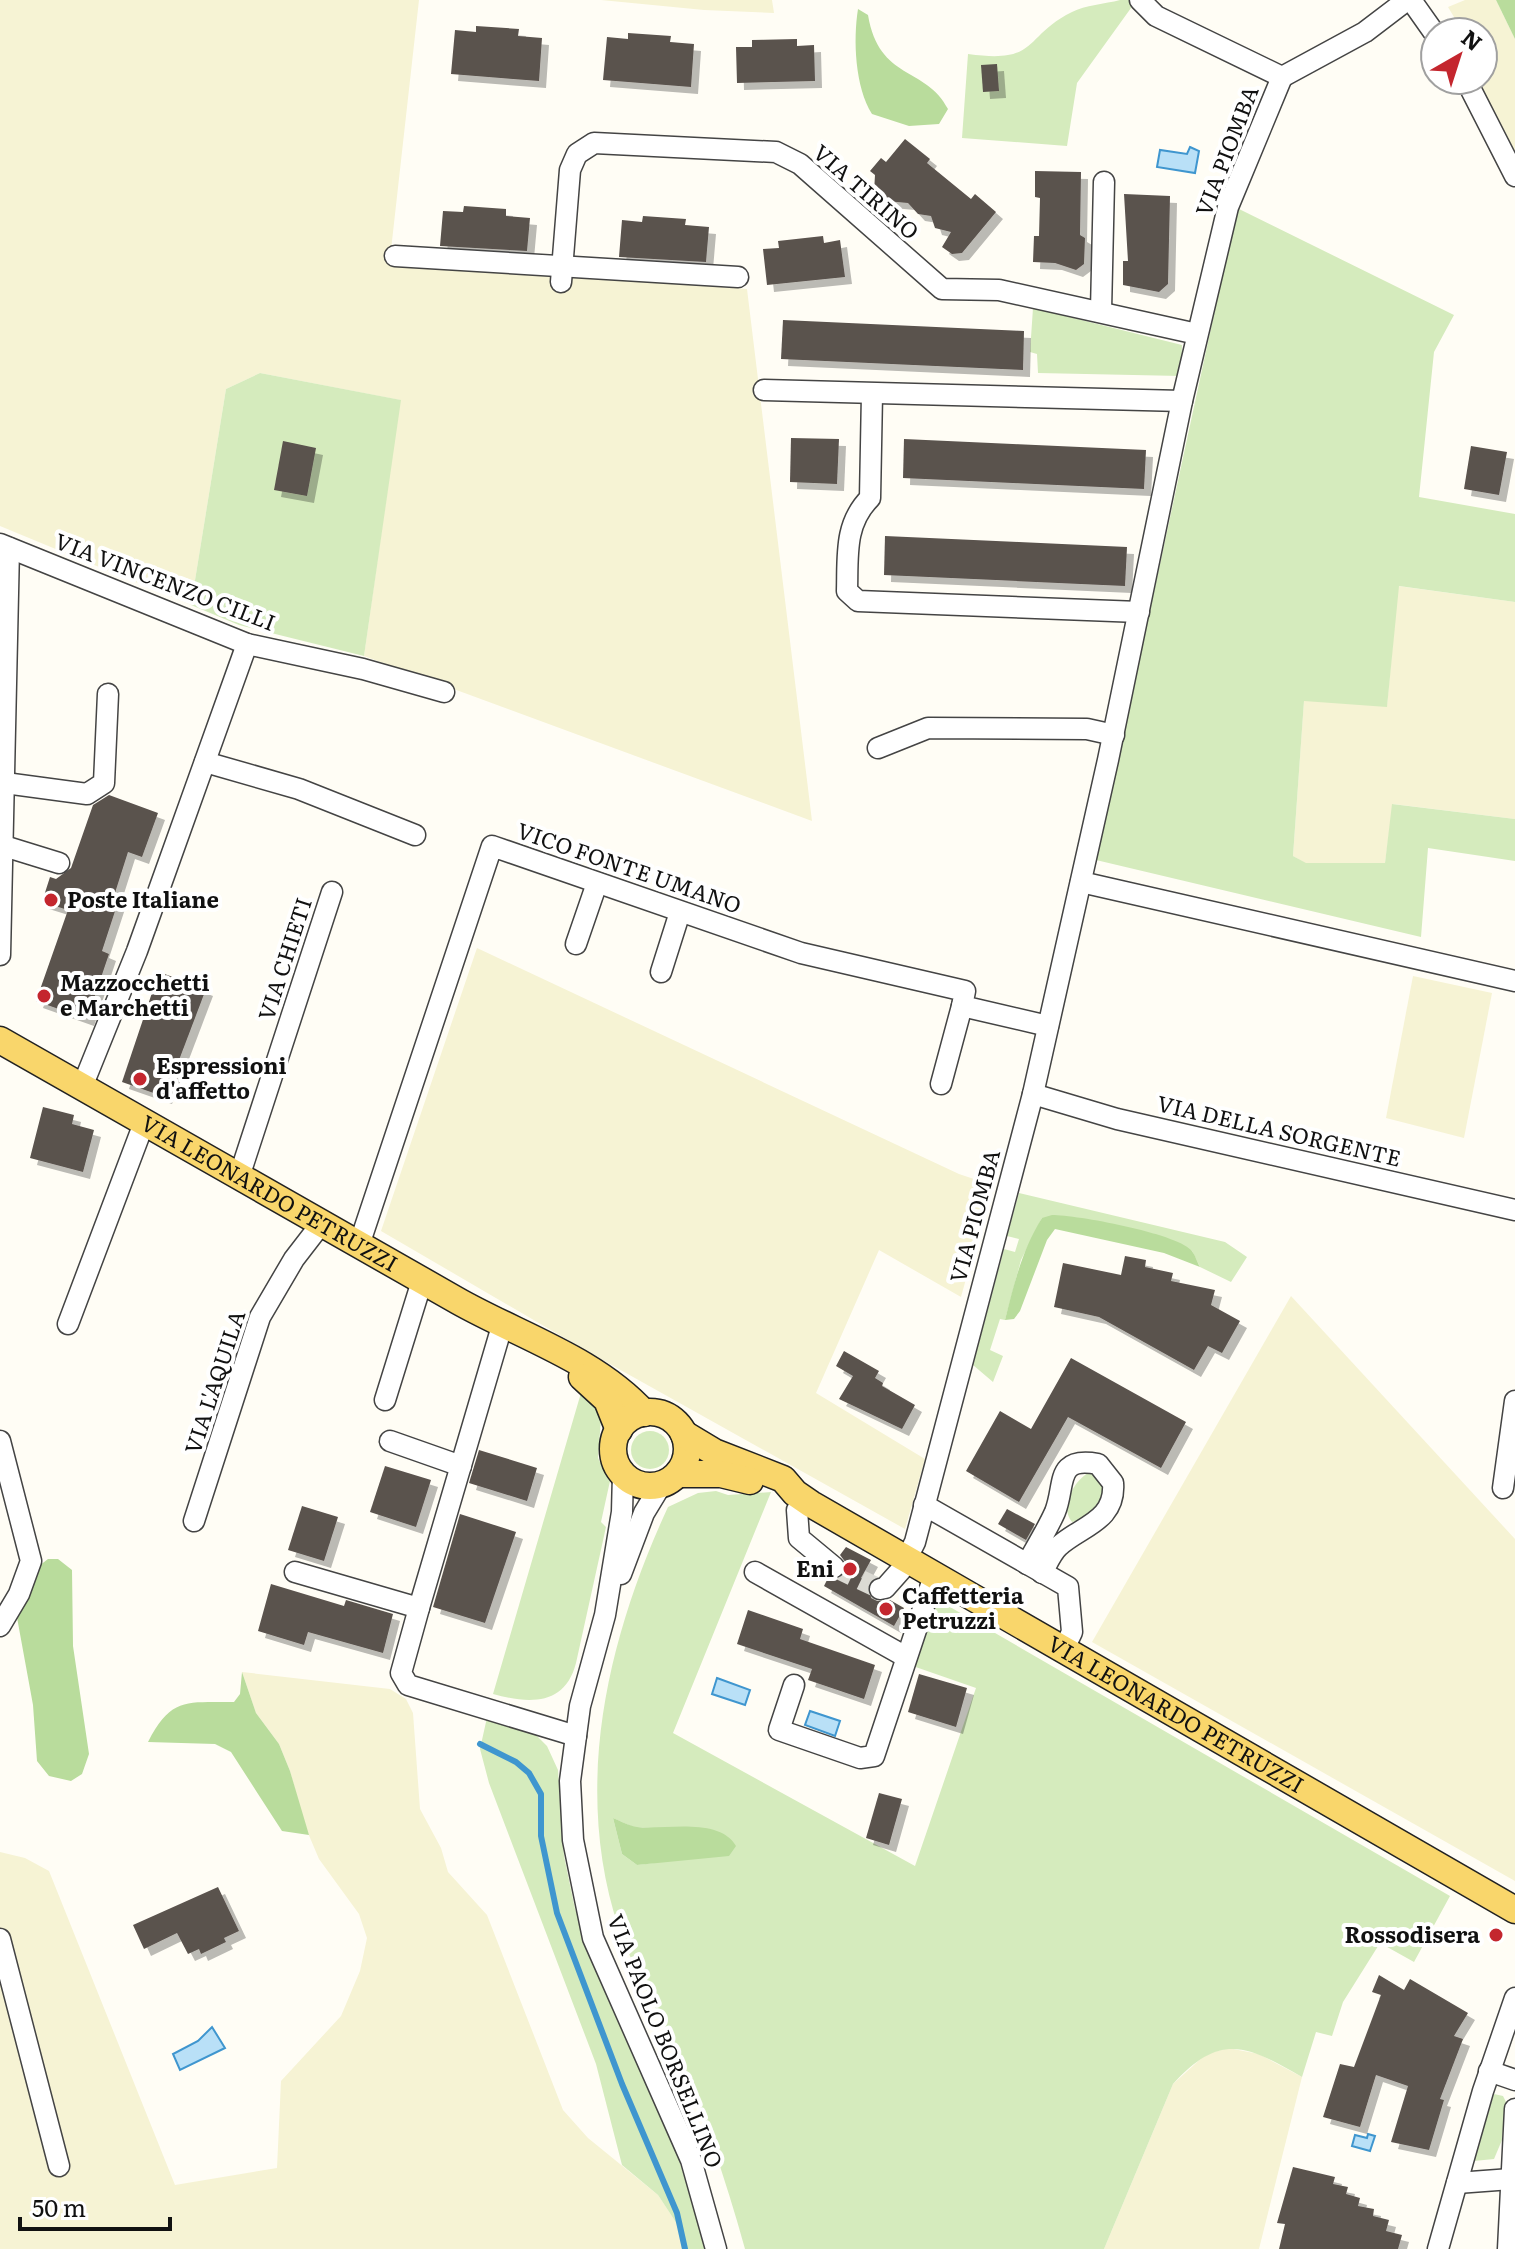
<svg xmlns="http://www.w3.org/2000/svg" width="1515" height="2249" viewBox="0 0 1515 2249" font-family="Literata,serif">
<defs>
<filter id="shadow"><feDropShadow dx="7" dy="7" stdDeviation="0" flood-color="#0004"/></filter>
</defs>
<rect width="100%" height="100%" fill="#fffdf5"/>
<g fill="#f6f3d4">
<polygon points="0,0 419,0 390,259 747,289 812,821 364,656 400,400 260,373 226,389 191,605 0,526"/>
<polygon points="601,0 772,0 774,13 704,10"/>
<polygon points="1465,0 1496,0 1515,39 1515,151 1477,80 1483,80 1483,32 1463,32 1448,7"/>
<polygon points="1398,586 1515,602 1515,819 1393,804 1385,863 1305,863 1293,856 1304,700 1387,706"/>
<polygon points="477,948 959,1174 992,1185 961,1297 879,1250 816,1393 925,1459 905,1529 592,1354 381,1231"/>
<polygon points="1413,976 1492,993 1464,1138 1386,1118"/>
<polygon points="1291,1296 1515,1539 1515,1881 1092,1642"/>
<polygon points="242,1672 390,1689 406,1699 413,1713 420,1809 441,1848 448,1872 487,1915 563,2110 588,2138 658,2195 679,2227 682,2249 0,2249 0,1852 25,1858 49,1871 175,2185 277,2168 281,2081 341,2016 360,1971 367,1938 359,1914 319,1859 305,1826 290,1771 279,1744 256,1713"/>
<polygon points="1228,2048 1259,2054 1302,2077 1259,2249 1104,2249 1173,2084 1206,2054"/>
</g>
<g fill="#d5ebbd" fill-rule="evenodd">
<path d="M 1120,0 L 1130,0 L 1131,8 L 1077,83 L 1067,146 L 962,138 L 968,54 C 1040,64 1022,37 1072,12 C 1085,5 1105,4 1120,0 Z"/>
<polygon points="1237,208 1454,315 1434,352 1419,497 1515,514 1515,602 1399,586 1387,707 1304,701 1293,856 1306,863 1385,863 1392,804 1515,819 1515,861 1428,848 1421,937 1096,860"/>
<polygon points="1033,308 1182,345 1181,376 1038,373 1037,354 1030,352"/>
<polygon points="260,373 401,400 364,656 239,625 191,605 226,389"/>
<polygon points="1019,1193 1225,1242 1247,1257 1231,1282 1200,1267 1192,1251 1154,1234 1042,1218 1021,1260 1005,1320 1000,1319 990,1350 1003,1356 993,1382 973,1365 1004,1249 1015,1252 1019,1239 1007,1236"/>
<path d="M 583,1386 L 591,1390 L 601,1419 L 598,1458 L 610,1481 L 601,1522 L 606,1527 L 576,1663 C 565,1706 529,1704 493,1694 Z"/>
<circle cx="650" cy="1450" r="19"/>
<path d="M 1090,1472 L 1106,1479 C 1102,1500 1094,1518 1072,1522 C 1059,1507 1074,1480 1090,1472 Z"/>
<path d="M 716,1491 L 728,1495 L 771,1492 L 673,1733 L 915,1866 L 976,1688 L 907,1664 L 931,1596 L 1450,1896 L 1414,1962 L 1380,1943 L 1343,2002 L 1332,2036 L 1316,2032 L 1302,2077 C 1247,2045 1220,2032 1173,2084 L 1104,2249 L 745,2249 C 725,2176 701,2107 670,2038 C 654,2002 632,1966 619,1929 C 572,1788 607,1639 668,1507 L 698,1493 ZM 613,1818 L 633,1827 L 716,1831 L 654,1863 L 637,1865 L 622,1854 Z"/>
<polygon points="488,1713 532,1731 547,1746 558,1770 564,1856 575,1909 674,2144 707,2249 682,2249 679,2227 658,2195 622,2165 596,2064 489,1783 480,1749"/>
<polygon points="1494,2094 1503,2096 1506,2102 1502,2140 1494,2159 1474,2161"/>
</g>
<g fill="#b9dc9c">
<polygon points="1496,0 1515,0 1515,39"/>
<path d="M 858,9 L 868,15 C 879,81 926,66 948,109 L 939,124 L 909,126 L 872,114 C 855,87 853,40 858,9 Z"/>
<path d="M 1052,1215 C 1077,1215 1175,1233 1191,1250 C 1195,1254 1197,1262 1200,1267 L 1164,1253 L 1055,1229 L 1047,1240 L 1020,1311 L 1014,1319 L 1005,1320 C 1014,1284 1022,1250 1042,1218 Z"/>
<polygon points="48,1559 58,1559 72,1570 73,1646 89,1754 82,1774 71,1781 49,1776 37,1761 33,1705 16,1612 39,1566"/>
<path d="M 242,1672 L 256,1713 L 279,1744 L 290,1771 L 309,1835 L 282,1831 L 231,1752 L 215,1744 L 148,1742 C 172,1696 187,1703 234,1702 L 240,1694 Z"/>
<path d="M 613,1818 C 621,1821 629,1826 637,1827 C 666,1830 719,1817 736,1846 L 729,1856 L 637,1865 L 622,1854 Z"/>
</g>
<g fill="#b9e0f7" stroke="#3f96cf" stroke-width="2">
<polygon points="1190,147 1199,151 1195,173 1157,167 1160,150 1187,154"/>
<polygon points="717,1678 750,1690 745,1705 712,1694"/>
<polygon points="810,1711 840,1721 835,1736 805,1725"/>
<polygon points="212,2027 225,2048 180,2070 173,2054 198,2041"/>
<polygon points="1368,2134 1375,2136 1370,2151 1352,2146 1355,2135 1367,2138"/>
</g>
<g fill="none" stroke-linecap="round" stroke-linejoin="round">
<polyline stroke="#3f96cf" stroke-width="6" points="480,1744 516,1762 529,1773 541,1794 541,1836 557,1913 622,2084 677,2213 685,2249"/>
</g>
<g fill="#5a524d" filter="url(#shadow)">
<polygon points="476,26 519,29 518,36 542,38 539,81 451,74 455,30 476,32"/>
<polygon points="628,33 671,36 670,42 694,44 691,87 603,80 607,37 628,39"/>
<polygon points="797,39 797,46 814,45 815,81 737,83 736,47 752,47 752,40"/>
<polygon points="997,64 999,91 983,92 981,65"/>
<polygon points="905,139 930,159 927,163 971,199 975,194 996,212 962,253 952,254 942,247 951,232 935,228 931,216 918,214 908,203 886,201 874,192 875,175 870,171 881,158 886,162"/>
<polygon points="1035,171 1081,172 1080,235 1085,238 1084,264 1076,270 1055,263 1033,262 1034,236 1039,236 1040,198 1035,197"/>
<polygon points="1124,194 1170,196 1168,284 1159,292 1123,285 1123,261 1128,261"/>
<polygon points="464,206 506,209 506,216 530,218 527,251 440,246 443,211 463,212"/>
<polygon points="643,216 686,219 685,225 709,227 706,262 619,257 622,220 642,222"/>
<polygon points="823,236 824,243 840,240 845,277 767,285 763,249 779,248 778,241"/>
<polygon points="783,320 1024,331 1023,370 781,359"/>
<polygon points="791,438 839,439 837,484 790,482"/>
<polygon points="904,439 1146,450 1144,489 903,478"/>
<polygon points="283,441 316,448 307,496 274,490"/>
<polygon points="1471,446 1507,452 1499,495 1464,489"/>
<polygon points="885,536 1127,547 1125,586 884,575"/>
<polygon points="109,795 158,813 142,857 128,852 114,896 119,899 102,951 109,954 87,1019 36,1001 68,910 42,902 50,877 56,879 71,868 93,805"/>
<polygon points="159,972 206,989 165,1097 122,1082"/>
<polygon points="43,1107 74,1115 72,1124 94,1130 83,1172 30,1158"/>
<polygon points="1125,1256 1146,1260 1145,1267 1173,1273 1171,1281 1215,1290 1211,1305 1240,1321 1222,1353 1208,1346 1194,1370 1099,1317 1054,1307 1063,1263 1121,1275"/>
<polygon points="844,1351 879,1371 875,1378 883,1383 882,1386 915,1405 902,1429 839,1399 853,1376 836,1366"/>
<polygon points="1071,1358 1186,1422 1161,1468 1068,1417 1019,1502 966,1471 1000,1411 1031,1429"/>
<polygon points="479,1450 537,1468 527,1501 469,1483"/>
<polygon points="385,1466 431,1480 416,1527 370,1512"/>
<polygon points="302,1506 338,1517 324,1561 288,1550"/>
<polygon points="1007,1509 1035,1524 1026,1540 998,1524"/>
<polygon points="460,1514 516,1532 485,1623 433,1607"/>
<polygon points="846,1547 871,1560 861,1578 869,1583 871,1598 877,1601 890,1600 904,1608 894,1626 824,1586 828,1578 838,1579 844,1575 846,1563 840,1555"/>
<polygon points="271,1584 344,1606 346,1600 393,1614 383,1653 308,1632 304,1645 258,1631"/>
<polygon points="748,1610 803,1629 800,1639 875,1665 864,1699 808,1680 812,1669 737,1644"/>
<polygon points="919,1674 967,1688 956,1727 908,1712"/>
<polygon points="879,1793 902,1799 889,1845 866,1838"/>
<polygon points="218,1887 239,1931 224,1938 226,1942 201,1954 199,1949 188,1954 177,1933 144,1949 133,1925"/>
<polygon points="1379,1975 1404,1990 1410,1979 1468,2013 1454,2036 1463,2039 1440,2099 1444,2100 1429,2150 1391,2142 1408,2086 1376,2075 1360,2127 1323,2117 1340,2064 1354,2067 1381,1995 1372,1992"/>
<polygon points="1293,2167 1335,2177 1333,2184 1348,2187 1346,2194 1360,2198 1358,2206 1374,2209 1373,2216 1389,2220 1386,2231 1402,2235 1398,2249 1279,2249 1285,2224 1277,2223"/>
</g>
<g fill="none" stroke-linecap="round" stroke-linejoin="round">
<polyline stroke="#dbdad3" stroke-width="20" stroke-dasharray="20 10" stroke-linecap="butt" points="834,1567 880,1589"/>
<defs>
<g id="minor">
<polyline points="1140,0 1156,16 1282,77"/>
<polyline points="1411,0 1435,34"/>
<polyline points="1282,77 1365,32 1407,0"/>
<polyline points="1466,80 1515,176"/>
<polyline points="395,256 738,277"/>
<polyline points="561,282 570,170 577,154 594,143 776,152 800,164 942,289 999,290 1197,334"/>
<polyline points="1101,311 1104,182"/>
<polyline points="764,390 1182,401"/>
<path d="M 872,394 L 870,498 C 844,524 848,556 847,591 L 858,601 L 1139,612"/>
<polyline points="0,544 247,644 363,669 444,692"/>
<polyline points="878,748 928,728 1087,729 1114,735"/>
<polyline points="205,762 299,789 415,835"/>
<polyline points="5,783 87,794 104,783 108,694"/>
<polyline points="4,846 59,863"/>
<polyline points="1081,882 1515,981"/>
<polyline points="576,944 597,883"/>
<polyline points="0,955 9,548"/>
<polyline points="661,972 680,912"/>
<polyline points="941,1084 962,1006"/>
<polyline points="82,1087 137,951 247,644"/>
<polyline points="1033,1094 1117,1119 1515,1210"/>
<polyline points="239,1177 332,892"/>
<polyline points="359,1245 492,846 801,953 965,991 962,1006 1048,1026"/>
<polyline points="68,1324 144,1123"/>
<polyline points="385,1400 422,1281"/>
<polyline points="0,1441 31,1561 19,1594 0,1626"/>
<polyline points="390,1441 461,1466"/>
<polyline points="623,1474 622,1512 605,1615 580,1706 570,1781 573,1840 593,1938 691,2160 716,2249"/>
<polyline points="1503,1488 1515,1401"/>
<polyline points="804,1499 797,1510 799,1538 834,1567"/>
<polyline points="924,1505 1068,1587 1072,1632 1063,1651"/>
<polyline points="194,1521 260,1317 294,1259 321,1224"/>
<path d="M 1027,1564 C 1036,1547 1047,1530 1055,1512 C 1066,1485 1054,1456 1098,1464 L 1113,1483 C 1116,1521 1081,1526 1059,1546 C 1052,1552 1047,1564 1042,1573"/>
<polyline points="295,1572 419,1608 502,1326"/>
<polyline points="755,1572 906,1657"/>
<polyline points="621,1574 644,1513 661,1485"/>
<polyline points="880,1589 885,1588 901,1570 915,1542 1033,1094 1108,760 1182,401 1228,207 1282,77"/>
<polyline points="419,1608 401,1673 408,1685 576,1736"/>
<polyline points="794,1685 779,1730 860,1758 874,1756 934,1576"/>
<polyline points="0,1939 59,2166"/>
<polyline points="1489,2071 1515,2080"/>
<polyline points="1457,2183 1511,2179"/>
<polyline points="1438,2249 1483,2091 1515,1998"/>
<polyline points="1508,2249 1515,2109"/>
</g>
<g id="major">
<path id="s1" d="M 0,1040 C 153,1126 305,1215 458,1301 C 520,1336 595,1359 644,1413"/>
<polyline points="582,1377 607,1400 619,1430"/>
<circle cx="650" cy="1449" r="37"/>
<path id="s2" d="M 684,1434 L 714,1452 L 783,1479 L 795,1493 L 811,1504 L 1515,1910"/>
<polyline points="678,1474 721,1474 750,1481"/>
</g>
</defs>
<use href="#minor" stroke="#444" stroke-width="23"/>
<use href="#major" stroke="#222" stroke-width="29"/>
<use href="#minor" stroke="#fff" stroke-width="20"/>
<use href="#major" stroke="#f9d66b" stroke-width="26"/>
</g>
<g fill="#c4262e" stroke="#fff" stroke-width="3">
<circle cx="51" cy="900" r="8"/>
<circle cx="44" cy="996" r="8"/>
<circle cx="140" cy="1079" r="8"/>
<circle cx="850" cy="1569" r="8"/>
<circle cx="886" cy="1609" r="8"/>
<circle cx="1496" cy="1935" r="8"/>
</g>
<g text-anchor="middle" stroke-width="8" stroke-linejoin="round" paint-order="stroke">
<g font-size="22" fill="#111" stroke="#fff">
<text transform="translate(1227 151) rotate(-69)" y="8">VIA PIOMBA</text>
<text transform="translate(866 192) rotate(41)" y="8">VIA TIRINO</text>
<text transform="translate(165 582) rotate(21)" y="8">VIA VINCENZO CILLI</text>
<text transform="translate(629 868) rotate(19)" y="8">VICO FONTE UMANO</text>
<text transform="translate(285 959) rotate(-72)" y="8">VIA CHIETI</text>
<text transform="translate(1279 1131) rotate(13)" y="8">VIA DELLA SORGENTE</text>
<text dy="8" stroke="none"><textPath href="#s1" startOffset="310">VIA LEONARDO PETRUZZI</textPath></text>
<text transform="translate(975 1216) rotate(-75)" y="8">VIA PIOMBA</text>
<text transform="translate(215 1382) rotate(-72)" y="8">VIA L'AQUILA</text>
<text dy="8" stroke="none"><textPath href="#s2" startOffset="568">VIA LEONARDO PETRUZZI</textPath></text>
<text transform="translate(665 2041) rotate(68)" y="8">VIA PAOLO BORSELLINO</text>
</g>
<g font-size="22" font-weight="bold" fill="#111" stroke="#fff" text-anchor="start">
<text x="67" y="908">Poste Italiane</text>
<text x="60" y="991">Mazzocchetti<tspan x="60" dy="25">e Marchetti</tspan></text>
<text x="156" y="1074">Espressioni<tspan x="156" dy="25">d'affetto</tspan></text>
<text x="834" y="1577" text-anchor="end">Eni</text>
<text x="902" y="1604">Caffetteria<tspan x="902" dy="25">Petruzzi</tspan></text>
<text x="1480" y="1943" text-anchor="end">Rossodisera</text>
</g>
</g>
<g transform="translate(1459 56) rotate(39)"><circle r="38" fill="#ffffff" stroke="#a0a0a0" stroke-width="2"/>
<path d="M0-6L14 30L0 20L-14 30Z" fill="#c4262e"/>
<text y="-12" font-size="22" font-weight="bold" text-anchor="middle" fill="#111111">N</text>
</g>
<path d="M20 2217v12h150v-12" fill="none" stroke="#111111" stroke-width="4"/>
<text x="32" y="2217" font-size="24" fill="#111111" stroke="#ffffff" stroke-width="6" paint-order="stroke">50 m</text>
</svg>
